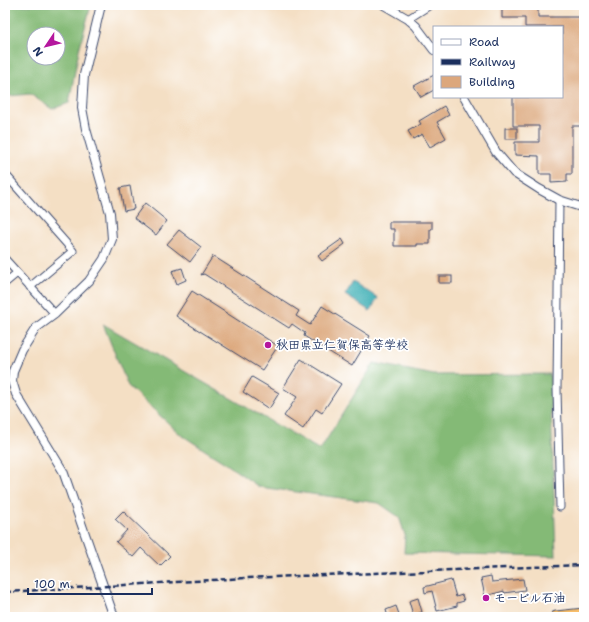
<svg xmlns="http://www.w3.org/2000/svg" width="589" height="622" viewBox="0 0 589 622" font-family="'Shantell Sans','Klee One',sans-serif">
<rect width="100%" height="100%" fill="#fff"/>
<filter id="ink" filterUnits="userSpaceOnUse"><feTurbulence type="fractalNoise" baseFrequency=".025" numOctaves="2"/><feDisplacementMap in="SourceGraphic" scale="8" xChannelSelector="R" yChannelSelector="G"/><feConvolveMatrix kernelMatrix="1 2 1 2 8 2 1 2 1" color-interpolation-filters="sRGB"/></filter>
<filter id="wash" filterUnits="userSpaceOnUse"><feTurbulence type="fractalNoise" baseFrequency=".012" numOctaves="4" result="noise"/><feDisplacementMap in="SourceGraphic" scale="16" xChannelSelector="R" yChannelSelector="G"/><feGaussianBlur stdDeviation="0.9" result="paint"/><feColorMatrix in="noise" values="0 0 0 0 0 0 0 0 0 0 0 0 0 0 0 0 0 1.4 0 .05"/><feComposite in="paint" operator="in"/></filter>
<g filter="url(#wash)">
<rect width="100%" height="100%" fill="#f4dfc4"/>
<g fill="#84ba76" stroke="#50746a" fill-rule="evenodd">
<path d="M 5,5 L 91,5 L 79,50 L 69,103 L 52,109 L 30,94 L 9,96 L 5,103 ZM 34,34 L 58,34 L 58,58 L 34,58 Z"/>
<polygon points="103,324 320,450 374,363 434,375 550,374 556,556 404,553 405,535 399,517 379,503 259,487 225,463 180,434 128,386"/>
</g>
<polygon fill="#3fb0b6" stroke="#2d708a" points="353,282 378,298 370,311 345,295"/>
<g id="blocks">
<g fill="#dca77c">
<polygon points="502,5 538,5 538,17 584,17 584,126 572,126 572,174 567,174 567,182 551,183 551,174 539,174 539,156 515,155 515,142 539,142 539,126 513,126 513,97 562,97 562,27 525,27 525,18 502,18"/>
<polygon points="434,75 434,90 421,97 414,86"/>
<polygon points="444,106 449,115 437,122 446,138 430,147 422,134 413,139 408,131 421,124 419,121"/>
<rect x="505" y="128" width="12" height="11"/>
<polygon points="130,186 134,209 124,211 120,188"/>
<polygon points="145,203 167,221 156,235 134,218"/>
<polygon points="389,222 432,222 432,229 430,229 430,244 417,244 417,246 394,246 394,229 389,229"/>
<polygon points="179,230 201,247 190,262 167,244"/>
<polygon points="342,239 345,244 322,261 318,256"/>
<polygon points="213,256 299,311 296,316 310,325 322,306 370,336 352,366 304,336 305,333 292,324 289,328 204,274 201,275"/>
<polygon points="182,268 186,280 177,284 172,271"/>
<rect x="439" y="276" width="13" height="7"/>
<polygon points="192,291 278,346 262,370 176,316"/>
<polygon points="301,359 341,384 322,413 316,409 303,429 284,416 297,397 283,388"/>
<polygon points="252,377 279,393 269,409 243,392"/>
<polygon points="123,511 170,556 160,566 141,548 133,557 116,542 127,530 115,519"/>
<polygon points="491,576 492,582 523,579 525,590 504,593 504,591 485,596 481,578"/>
<polygon points="451,580 456,597 462,595 464,601 457,603 457,606 437,611 432,591 425,593 424,587"/>
<polygon points="418,598 422,612 413,615 409,601"/>
<polygon points="396,606 400,617 388,617 386,610"/>
</g>
</g>
</g>
<g filter="url(#ink)">
<use href="#blocks" fill-opacity="0" stroke="#3c496d" stroke-width="1"/>
<g fill="none" stroke-linecap="round" stroke-linejoin="round">
<defs>
<g id="minor">
<polyline points="408,19 430,5"/>
<polyline points="5,174 73,251 30,287"/>
<polyline points="559,200 557,389 560,507"/>
<polyline points="5,259 55,314"/>
<polyline points="5,283 17,273"/>
</g>
<g id="tertiary">
<polyline points="101,5 84,75 82,108 86,129 110,213 112,239 104,259 89,281 55,314 36,328 22,350 13,371 12,381 16,394 63,471 114,617"/>
<polyline points="384,5 408,19 416,26 434,50"/>
<polyline points="464,97 496,152 514,173 539,189 559,200 584,208"/>
</g>
<polyline id="trunk" points="556,617 584,614"/>
</defs>
<use href="#minor" stroke="#3c496d" stroke-width="9"/>
<use href="#tertiary" stroke="#3c496d" stroke-width="10"/>
<use href="#trunk" stroke="#3c496d" stroke-width="13"/>
<use href="#minor" stroke="#fff" stroke-width="7"/>
<use href="#tertiary" stroke="#fff" stroke-width="8"/>
<use href="#trunk" stroke="#f9bf6c" stroke-width="11"/>
<polyline stroke="#1b2f5e" stroke-width="2.5" stroke-dasharray="6 3" stroke-linecap="butt" points="5,592 246,578 584,565"/>
</g>
</g>
<g fill="#b5179e" stroke="#fff" stroke-width="1.5">
<circle cx="268" cy="345" r="4"/>
<circle cx="486" cy="598" r="4"/>
</g>
<g text-anchor="middle" stroke-width="3.5" stroke-linejoin="round" paint-order="stroke">
<g font-size="12" font-weight="bold" fill="#1b2f5e" stroke="#fff" text-anchor="start">
<text x="276" y="349">秋田県立仁賀保高等学校</text>
<text x="494" y="602">モービル石油</text>
</g>
</g>
<rect width="589" height="622" fill="none" stroke="#fff" stroke-width="20"/>
<rect x="433" y="26" width="130" height="72" fill="#ffffff" stroke="#a4acbf"/>
<rect x="441" y="39" width="20" height="6" fill="#ffffff" stroke="#a4acbf"/>
<text x="469" y="46" font-size="12" fill="#1b2f5e">Road</text>
<rect x="441" y="59" width="20" height="6" fill="#1b2f5e" stroke="#a4acbf"/>
<text x="469" y="66" font-size="12" fill="#1b2f5e">Railway</text>
<rect x="441" y="76" width="20" height="12" fill="#dca77c" stroke="#a4acbf"/>
<text x="469" y="86" font-size="12" fill="#1b2f5e">Building</text>
<g transform="translate(46 46) rotate(235)"><circle r="19" fill="#ffffff" stroke="#a4acbf"/>
<path d="M0-3L7 15L0 10L-7 15Z" fill="#b5179e"/>
<text y="-6" font-size="11" font-weight="bold" text-anchor="middle" fill="#1b2f5e">N</text>
</g>
<path d="M28 588v6h124v-6" fill="none" stroke="#1b2f5e" stroke-width="2"/>
<text x="34" y="588" font-size="12" fill="#1b2f5e" stroke="#ffffff" stroke-width="3" paint-order="stroke">100 m</text>
</svg>
